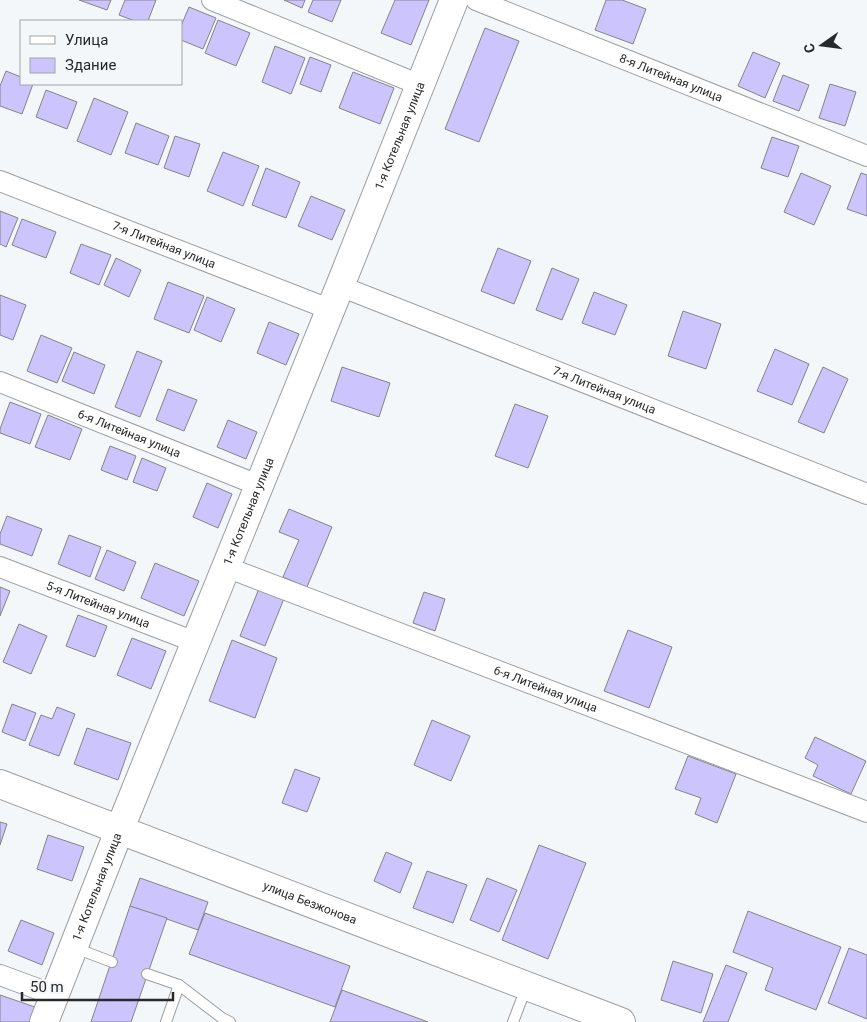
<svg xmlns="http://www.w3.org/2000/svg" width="867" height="1022" viewBox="0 0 867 1022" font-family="Roboto,sans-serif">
<rect width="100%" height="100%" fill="#f4f7f9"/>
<g fill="#ccc4fc" stroke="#848487">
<polygon points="79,0 111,0 107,10"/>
<polygon points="125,0 156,0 148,21 135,21 119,15"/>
<polygon points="284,0 305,0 302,8"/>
<polygon points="313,0 341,0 332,22 308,12"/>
<polygon points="395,0 429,0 411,45 381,33"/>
<polygon points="606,0 622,0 646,9 633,44 595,30"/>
<polygon points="189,7 216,18 203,49 181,40 181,26"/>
<polygon points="218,20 250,33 236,66 205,53"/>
<polygon points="485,28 519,41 479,142 445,129"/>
<polygon points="275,46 305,58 291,94 262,82"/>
<polygon points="753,52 780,63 765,98 738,86"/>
<polygon points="310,57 331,65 321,92 300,84"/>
<polygon points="6,71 21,77 21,84 33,84 22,114 0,106 0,86"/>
<polygon points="353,72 394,88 380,124 339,108"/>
<polygon points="783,75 809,85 799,111 773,101"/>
<polygon points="830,84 856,92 845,126 819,118"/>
<polygon points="46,90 77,102 67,129 36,117"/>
<polygon points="94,98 128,112 111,155 77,141"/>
<polygon points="136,123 169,136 158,165 125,153"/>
<polygon points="175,136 200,144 189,177 164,168"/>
<polygon points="772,137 799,146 788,177 761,168"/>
<polygon points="223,152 259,166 243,206 207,191"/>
<polygon points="266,168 300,182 286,218 252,205"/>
<polygon points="801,173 831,186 814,225 784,212"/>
<polygon points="861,173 867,175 867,216 847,209"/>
<polygon points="311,196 345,210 332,240 298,226"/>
<polygon points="0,211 18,218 6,247 0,244"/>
<polygon points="22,219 56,232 46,258 12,245"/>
<polygon points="81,244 111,255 99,285 70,273"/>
<polygon points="498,248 531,261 514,304 481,291"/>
<polygon points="116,258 141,270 129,297 104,285"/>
<polygon points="552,268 579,279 562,320 536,310"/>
<polygon points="168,282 204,296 189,333 154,319"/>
<polygon points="594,292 627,305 615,335 582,323"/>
<polygon points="0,295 26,305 13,340 0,335"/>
<polygon points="207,297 235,309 221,342 194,330"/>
<polygon points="683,311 721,324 706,369 668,356"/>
<polygon points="269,322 299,334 286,365 257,353"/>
<polygon points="41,335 72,348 57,383 27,371"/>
<polygon points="775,349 809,364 792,405 757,391"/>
<polygon points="137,351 162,361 140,417 115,407"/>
<polygon points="74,352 105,365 94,394 62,381"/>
<polygon points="342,367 390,383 379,417 331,401"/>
<polygon points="823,367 848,379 824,433 798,422"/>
<polygon points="168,389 197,400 184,431 156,420"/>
<polygon points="10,402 41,414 30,444 0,433 0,429"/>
<polygon points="515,404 548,416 528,468 495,456"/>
<polygon points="48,415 82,429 70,460 35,447"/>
<polygon points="228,420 257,432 246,459 217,447"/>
<polygon points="110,446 136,456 127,480 101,470"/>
<polygon points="142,458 166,468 157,491 133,482"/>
<polygon points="207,483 232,494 218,528 193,517"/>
<polygon points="289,509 332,527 307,587 283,577 299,540 279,532"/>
<polygon points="7,516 42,529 32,556 0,544 0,534"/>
<polygon points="69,535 101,547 90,577 58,564"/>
<polygon points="107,550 136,562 124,591 95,579"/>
<polygon points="155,563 199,581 184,616 141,598"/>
<polygon points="260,586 285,596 265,646 240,636"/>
<polygon points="0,587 10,591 0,616"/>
<polygon points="424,592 445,599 435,631 413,623"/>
<polygon points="78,615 107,626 95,657 66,646"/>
<polygon points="19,624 47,636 31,674 3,662"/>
<polygon points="628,630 672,647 649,708 604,691"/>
<polygon points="132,638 166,651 151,689 117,675"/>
<polygon points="232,640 277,658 255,718 209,701"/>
<polygon points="12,704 36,713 25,741 2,732"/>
<polygon points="57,707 75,714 59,756 29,745 41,715 52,719"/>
<polygon points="432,720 470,736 451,781 414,765"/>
<polygon points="87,728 131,743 118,780 74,764"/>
<polygon points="815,737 866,761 851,794 813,776 818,765 805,758"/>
<polygon points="688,756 736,774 717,823 695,814 701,798 675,789"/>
<polygon points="295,769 320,778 307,812 282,803"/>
<polygon points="0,822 7,824 0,845"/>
<polygon points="48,835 84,847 72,881 37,869"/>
<polygon points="539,845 586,863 548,959 502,940"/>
<polygon points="386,852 412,863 400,893 374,881"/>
<polygon points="427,871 467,885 453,923 413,908"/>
<polygon points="140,878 208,902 198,930 130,906"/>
<polygon points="487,878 517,890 499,932 470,920"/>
<polygon points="130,906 167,918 131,1022 91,1022"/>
<polygon points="748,911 841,947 816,1010 765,990 773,968 733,952"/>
<polygon points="205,913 350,966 335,1007 189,954"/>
<polygon points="21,920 54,933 42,965 8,951"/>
<polygon points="849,948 867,955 867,1019 828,1003"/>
<polygon points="673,961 713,974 701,1013 661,1000"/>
<polygon points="726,965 747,973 728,1022 703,1022"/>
<polygon points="342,990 428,1022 330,1022"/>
<polygon points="0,995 35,1007 30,1022 0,1022"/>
</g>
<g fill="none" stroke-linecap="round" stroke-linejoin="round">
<defs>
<g id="lane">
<polyline points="75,948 112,962"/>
<polyline points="147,974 179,985 166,1022"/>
<polyline points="179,985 222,1018 230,1022"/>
<polyline points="513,1022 526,988"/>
</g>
<g id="street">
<polyline points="212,0 420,85"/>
<path id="s1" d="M 476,0 L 867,156"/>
<path id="s2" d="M 0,181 L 329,309"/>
<path id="s3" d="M 340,286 L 867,494"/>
<path id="s4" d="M 0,382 L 258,485"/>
<path id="s5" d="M 0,567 L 195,642"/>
<path id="s6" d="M 226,567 L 867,812"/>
<polyline points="0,975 54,995"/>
</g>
<g id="secondary">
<path id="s7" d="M 0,784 L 621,1022"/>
<path id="s8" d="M 44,1022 L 119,831 L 340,286 L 454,0"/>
</g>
</defs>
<use href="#lane" stroke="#9c9ea1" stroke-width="12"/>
<use href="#street" stroke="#9c9ea1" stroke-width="22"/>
<use href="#secondary" stroke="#9c9ea1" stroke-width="30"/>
<use href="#lane" stroke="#fff" stroke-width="10"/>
<use href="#street" stroke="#fff" stroke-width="20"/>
<use href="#secondary" stroke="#fff" stroke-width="28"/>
</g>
<g text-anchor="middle" stroke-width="4.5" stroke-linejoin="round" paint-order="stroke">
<g font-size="12" fill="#28292a" stroke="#f4f7f9">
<text dy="4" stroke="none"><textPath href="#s1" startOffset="210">8-я Литейная улица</textPath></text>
<text dy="4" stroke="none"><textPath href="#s8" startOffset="955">1-я Котельная улица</textPath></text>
<text dy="4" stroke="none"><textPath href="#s2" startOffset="176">7-я Литейная улица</textPath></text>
<text dy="4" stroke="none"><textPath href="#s3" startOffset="284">7-я Литейная улица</textPath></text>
<text dy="4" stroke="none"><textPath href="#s4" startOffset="139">6-я Литейная улица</textPath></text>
<text dy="4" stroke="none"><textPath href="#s8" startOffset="550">1-я Котельная улица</textPath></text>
<text dy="4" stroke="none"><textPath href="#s5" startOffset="105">5-я Литейная улица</textPath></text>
<text dy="4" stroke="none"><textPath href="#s6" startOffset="342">6-я Литейная улица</textPath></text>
<text dy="4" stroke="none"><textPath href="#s8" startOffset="145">1-я Котельная улица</textPath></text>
<text dy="4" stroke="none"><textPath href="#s7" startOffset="332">улица Безжонова</textPath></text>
</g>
</g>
<rect x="20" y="20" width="162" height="65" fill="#f4f7f9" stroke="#a2a5a6"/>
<rect x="30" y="36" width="25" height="8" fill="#ffffff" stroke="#a2a5a6"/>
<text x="65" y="45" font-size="15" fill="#28292a">Улица</text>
<rect x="30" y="58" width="25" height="15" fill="#ccc4fc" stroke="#a2a5a6"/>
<text x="65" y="70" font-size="15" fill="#28292a">Здание</text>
<g transform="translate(822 45) rotate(256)" stroke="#f4f7f9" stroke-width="4" paint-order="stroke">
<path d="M0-4L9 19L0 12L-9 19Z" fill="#28292a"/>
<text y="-8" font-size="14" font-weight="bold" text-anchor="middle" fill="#28292a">С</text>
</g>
<path d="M22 992v8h151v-8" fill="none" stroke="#28292a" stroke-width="2.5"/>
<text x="30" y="992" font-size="15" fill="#28292a" stroke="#f4f7f9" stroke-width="4" paint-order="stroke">50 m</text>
</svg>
